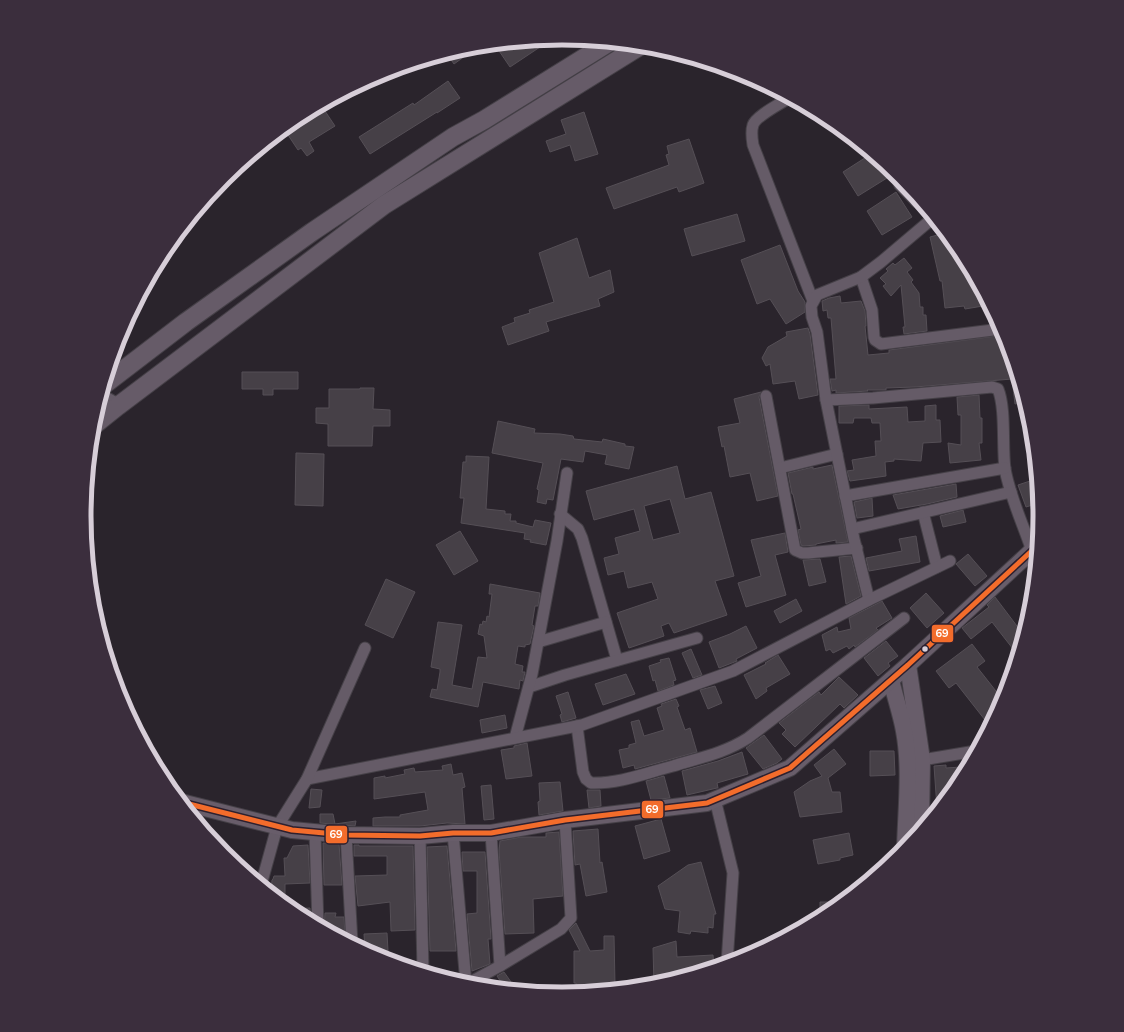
<svg xmlns="http://www.w3.org/2000/svg" width="1124" height="1032" viewBox="0 0 1124 1032" font-family="Mulish,sans-serif">
<rect width="100%" height="100%" fill="#2a242c"/>
<g fill="#464047" stroke="#554f56" fill-rule="evenodd">
<polygon points="552,39 510,67 495,45 527,41"/>
<polygon points="479,46 454,64 447,54 469,47"/>
<polygon points="448,81 460,98 437,113 437,112 370,154 359,137 413,103 414,105"/>
<polygon points="321,105 335,126 309,142 314,151 307,156 301,148 298,150 284,129 297,118"/>
<polygon points="584,112 598,154 575,161 570,145 550,152 546,141 566,134 561,120"/>
<polygon points="689,139 704,183 679,192 677,187 614,209 606,188 669,165 666,155 669,154 667,146"/>
<polygon points="871,154 876,158 887,178 858,196 843,172"/>
<polygon points="896,192 912,217 882,235 867,211"/>
<polygon points="737,214 745,241 692,256 684,229"/>
<polygon points="945,233 960,251 975,279 978,294 982,293 989,305 965,309 964,306 945,308 942,281 940,281 930,237"/>
<polygon points="577,238 589,278 610,270 614,292 598,299 600,306 546,322 549,331 508,345 502,327 515,322 514,318 530,313 529,310 554,302 539,253"/>
<polygon points="780,245 798,291 805,302 805,312 786,324 770,299 757,304 741,260"/>
<polygon points="904,258 912,268 907,272 913,280 911,282 919,293 920,307 923,307 923,315 926,315 927,331 904,334 903,327 905,327 901,285 891,296 883,286 886,284 880,278 888,271 886,269 893,263 895,265"/>
<polygon points="840,296 841,303 861,301 865,311 866,326 865,326 868,355 889,353 889,350 1004,335 1025,403 1015,404 1012,379 915,387 886,388 886,390 867,390 868,391 836,393 836,390 832,391 830,379 836,379 831,318 828,318 827,310 823,311 822,301 829,298"/>
<polygon points="808,328 810,334 818,395 799,399 795,381 773,384 770,364 766,366 762,358 768,347 787,336 786,332"/>
<polygon points="242,372 298,372 298,389 273,389 273,395 263,395 263,389 242,389"/>
<polygon points="360,388 374,388 373,409 390,410 390,426 373,426 372,446 328,446 328,424 316,423 316,408 329,408 329,389 360,389"/>
<polygon points="761,392 759,397 778,496 757,501 750,473 730,477 724,446 722,447 718,427 740,423 734,399"/>
<polygon points="979,395 980,418 982,418 982,443 979,443 981,460 950,463 948,443 961,445 961,415 958,415 957,397"/>
<polygon points="869,405 869,409 907,407 908,422 925,421 925,406 936,405 936,420 940,420 941,442 923,443 921,461 894,459 894,461 885,462 886,476 850,481 847,471 854,470 852,460 876,456 875,441 881,441 880,423 872,423 871,418 854,418 853,423 839,423 839,406"/>
<polygon points="498,421 535,429 534,433 560,434 573,436 574,439 602,442 603,439 625,444 625,446 634,447 629,469 605,464 607,455 585,451 583,462 561,459 553,500 547,499 546,504 537,502 539,490 537,489 543,463 492,453"/>
<polygon points="296,453 324,454 323,506 295,505"/>
<polygon points="466,456 489,457 486,509 505,511 505,514 511,514 510,521 516,521 516,523 533,527 535,520 551,523 546,545 530,542 531,540 524,539 525,533 461,523 464,498 460,498 463,462 466,462"/>
<polygon points="832,465 848,542 836,543 836,540 816,544 816,545 803,546 801,545 798,530 801,529 793,494 792,494 788,473 813,467 813,469"/>
<path d="M 677,466 L 685,499 L 711,492 L 734,576 L 715,581 L 727,615 L 674,633 L 669,623 L 661,626 L 664,636 L 629,648 L 617,613 L 658,599 L 652,582 L 628,588 L 624,571 L 608,575 L 604,558 L 619,554 L 615,538 L 640,531 L 634,509 L 594,520 L 586,491 ZM 670,499 L 680,533 L 653,540 L 644,506 Z"/>
<polygon points="1036,479 1039,503 1026,507 1018,485"/>
<polygon points="956,484 957,497 927,504 898,509 893,495"/>
<polygon points="872,498 873,516 857,518 854,502"/>
<polygon points="963,510 966,522 943,527 940,516"/>
<polygon points="460,531 478,561 454,575 436,545"/>
<polygon points="785,533 788,552 775,555 786,595 746,607 738,583 761,576 751,540"/>
<polygon points="916,536 920,562 869,571 866,558 902,551 899,539"/>
<polygon points="968,554 987,576 975,586 956,564"/>
<polygon points="851,556 861,596 846,604 839,557"/>
<polygon points="820,559 826,582 809,586 803,560"/>
<polygon points="386,579 415,592 393,638 365,625"/>
<polygon points="490,584 540,593 538,606 535,606 532,625 534,626 530,644 525,645 525,647 518,646 515,664 523,666 522,672 525,672 523,681 520,680 519,689 483,682 478,707 430,697 432,689 437,690 440,672 440,669 431,667 438,622 462,625 452,685 472,689 478,657 487,658 484,636 478,634 480,624 482,625 483,621 486,622 487,616 489,617 492,594 489,594"/>
<polygon points="926,593 944,613 927,628 910,608"/>
<polygon points="995,597 1023,634 1020,644 1013,649 992,622 971,639 962,628 989,607 987,605"/>
<polygon points="796,599 802,611 780,623 774,611"/>
<polygon points="882,601 892,618 876,628 878,630 855,647 854,645 849,649 847,646 833,653 830,649 826,651 822,635 837,627 838,632 851,629 849,618"/>
<polygon points="746,626 757,648 736,659 737,661 719,668 709,642 730,634"/>
<polygon points="886,641 898,656 888,663 890,666 878,676 864,658"/>
<polygon points="972,644 985,661 977,667 1003,700 998,709 985,720 956,683 949,688 936,671"/>
<polygon points="691,649 702,675 693,678 682,653"/>
<polygon points="778,655 790,674 766,688 767,691 756,699 744,675 766,664 765,663"/>
<polygon points="669,658 676,680 673,681 674,685 658,691 655,680 653,681 649,666 661,662 660,660"/>
<polygon points="626,674 635,694 603,705 595,684"/>
<polygon points="839,677 858,695 844,708 840,704 795,747 782,734 786,730 779,723 819,692 821,695"/>
<polygon points="715,686 722,703 708,709 700,690"/>
<polygon points="568,692 576,718 562,722 560,715 562,714 556,696"/>
<polygon points="676,699 679,706 677,707 685,730 690,728 697,752 635,769 634,765 623,768 619,750 629,748 629,745 636,743 631,722 639,720 644,736 664,730 657,708 662,706 661,704"/>
<polygon points="505,715 507,728 482,733 480,720"/>
<polygon points="764,735 782,759 777,763 763,769 746,748"/>
<polygon points="527,743 532,776 506,779 501,750 514,748 514,746"/>
<polygon points="834,749 846,764 828,778 832,792 840,792 842,812 800,817 794,792 810,781 822,776 814,765"/>
<polygon points="870,751 894,751 895,775 870,776"/>
<polygon points="742,752 748,774 717,783 718,788 717,788 687,795 682,771 718,761"/>
<polygon points="451,764 453,775 462,773 465,787 462,788 465,824 447,823 420,826 373,826 373,818 385,817 400,817 400,815 428,810 425,792 374,799 374,778 385,776 385,778 405,774 404,770 414,768 415,772 443,770 442,766"/>
<polygon points="946,765 946,768 961,767 961,778 937,808 934,766"/>
<polygon points="664,776 670,798 651,800 646,781"/>
<polygon points="560,782 563,811 539,815 538,802 540,801 539,783"/>
<polygon points="491,785 494,819 484,820 481,786"/>
<polygon points="311,789 322,790 320,807 309,808"/>
<polygon points="587,790 600,790 601,806 589,808"/>
<polygon points="320,814 333,814 335,824 356,821 355,826 320,823"/>
<polygon points="661,819 670,851 644,859 635,826"/>
<polygon points="598,829 600,863 602,862 607,892 586,896 580,864 575,865 573,831"/>
<polygon points="559,832 563,896 533,899 534,933 505,934 499,851 500,841 521,837 546,837 546,833"/>
<polygon points="849,833 853,855 840,858 840,860 818,864 813,840"/>
<polygon points="323,843 339,844 342,885 324,885"/>
<polygon points="308,845 310,883 285,884 285,904 271,893 272,880 273,879 274,876 285,876 284,858 287,858 293,846"/>
<polygon points="354,845 359,845 359,846 413,846 415,930 391,931 390,902 358,906 355,876 387,875 387,856 354,856"/>
<polygon points="447,846 456,951 430,951 427,847"/>
<polygon points="462,852 485,852 491,939 488,939 490,964 472,971 467,914 477,913 477,871 463,871"/>
<polygon points="701,862 716,914 714,914 713,928 708,927 708,933 691,931 690,934 678,932 680,911 665,909 658,886 688,865"/>
<polygon points="820,902 841,902 827,914 820,917"/>
<polygon points="310,908 311,921 291,909"/>
<polygon points="325,913 336,913 335,917 344,917 345,935 337,935 324,928"/>
<polygon points="576,923 590,951 604,950 604,936 614,936 615,985 600,986 601,989 584,990 584,988 576,989 576,983 574,983 574,951 580,951 569,930"/>
<polygon points="387,933 388,951 369,952 365,950 364,934"/>
<polygon points="676,941 677,957 713,955 714,967 654,985 653,948"/>
<polygon points="504,972 516,989 505,988 497,976"/>
</g>
<g fill="none" stroke-linecap="round" stroke-linejoin="round">
<defs>
<g id="minor">
<path d="M 789,98 C 780,104 756,116 753,125 C 751,131 752,139 753,145 L 813,301"/>
<polyline points="894,173 900,185 917,202 920,203"/>
<polyline points="861,277 872,310 874,337 875,340 881,344 1001,329"/>
<polyline points="766,396 795,550 802,553 808,553 857,548"/>
<path d="M 826,400 L 873,398 L 992,387 L 998,389 C 1006,409 1002,446 1005,469 C 1010,497 1023,524 1032,551"/>
<polyline points="780,468 837,454"/>
<polyline points="845,496 1005,468"/>
<polyline points="923,512 937,567"/>
<polyline points="560,514 578,529 582,538 617,660"/>
<polyline points="852,529 1011,492"/>
<polyline points="869,600 854,539 826,400 817,332 812,317 811,306 817,295 861,277 881,262 933,218"/>
<polyline points="538,642 606,622"/>
<polyline points="529,687 565,675 697,638"/>
<path d="M 577,726 L 583,772 L 586,779 L 591,783 C 619,784 646,773 673,766 C 699,758 725,753 748,738 L 904,618"/>
<polyline points="515,738 532,674 557,541 567,473"/>
<polyline points="915,762 922,760 976,751"/>
<polyline points="307,779 582,725 733,671 869,600 950,561"/>
<polyline points="715,799 733,873 727,963"/>
<polyline points="315,833 318,925"/>
<polyline points="453,833 466,984"/>
<polyline points="491,833 500,966"/>
<polyline points="346,835 352,943"/>
<polyline points="420,836 423,971"/>
<polyline points="261,885 277,827 307,779 365,648"/>
<polyline points="467,984 500,966 561,929 571,918 565,820"/>
</g>
<polyline id="tertiary" points="101,396 118,406"/>
<g id="secondary">
<polyline points="908,665 922,760 921,828"/>
<path d="M 891,680 C 895,697 901,714 904,731 C 911,768 906,810 905,848"/>
<polyline points="181,802 292,830 346,835 420,836 453,833 491,833 565,820 707,803 790,768 908,665 1037,546"/>
</g>
<g id="primary">
<polyline points="105,384 186,322 312,232 453,137 484,120 608,43"/>
<polyline points="93,426 118,406 384,205 640,46"/>
</g>
</defs>
<use href="#minor" stroke="#454047" stroke-width="13"/>
<use href="#tertiary" stroke="#454047" stroke-width="16"/>
<use href="#secondary" stroke="#454047" stroke-width="18"/>
<use href="#primary" stroke="#454047" stroke-width="20"/>
<use href="#minor" stroke="#655b67" stroke-width="11"/>
<use href="#tertiary" stroke="#655b67" stroke-width="14"/>
<use href="#secondary" stroke="#685d6a" stroke-width="16"/>
<use href="#primary" stroke="#665b68" stroke-width="18"/>
<defs>
<polyline id="bus-1" points="181,802 292,830 346,835 420,836 453,833 491,833 565,820 707,803 790,768 908,665 1037,546"/>
</defs>
<use href="#bus-1" stroke="#2d202f" stroke-width="8"/>
<use href="#bus-1" stroke="#f36c2b" stroke-width="5"/>
</g>
<circle fill="#d7ced8" stroke="#2d202f" stroke-width="1.5" cx="925" cy="649" r="3.5"/>
<path d="M0 0H1124V1032H0ZM91 516a471 471 0 1 1 942 0a471 471 0 1 1-942 0Z" fill="#3b2e3d" fill-rule="evenodd"/>
<path fill="none" stroke="#d7ced8" stroke-width="5" d="M91 516a471 471 0 1 1 942 0a471 471 0 1 1-942 0Z"/>
<g stroke="#2d202f" stroke-width="1.5">
<rect x="931" y="624" width="23" height="19" rx="4" fill="#f36c2b"/>
<rect x="641" y="800" width="23" height="19" rx="4" fill="#f36c2b"/>
<rect x="325" y="825" width="23" height="19" rx="4" fill="#f36c2b"/>
</g>
<g font-size="11" text-anchor="middle" font-weight="bold" fill="#fff">
<text x="942" y="637">69</text>
<text x="652" y="813">69</text>
<text x="336" y="838">69</text>
</g>
</svg>
